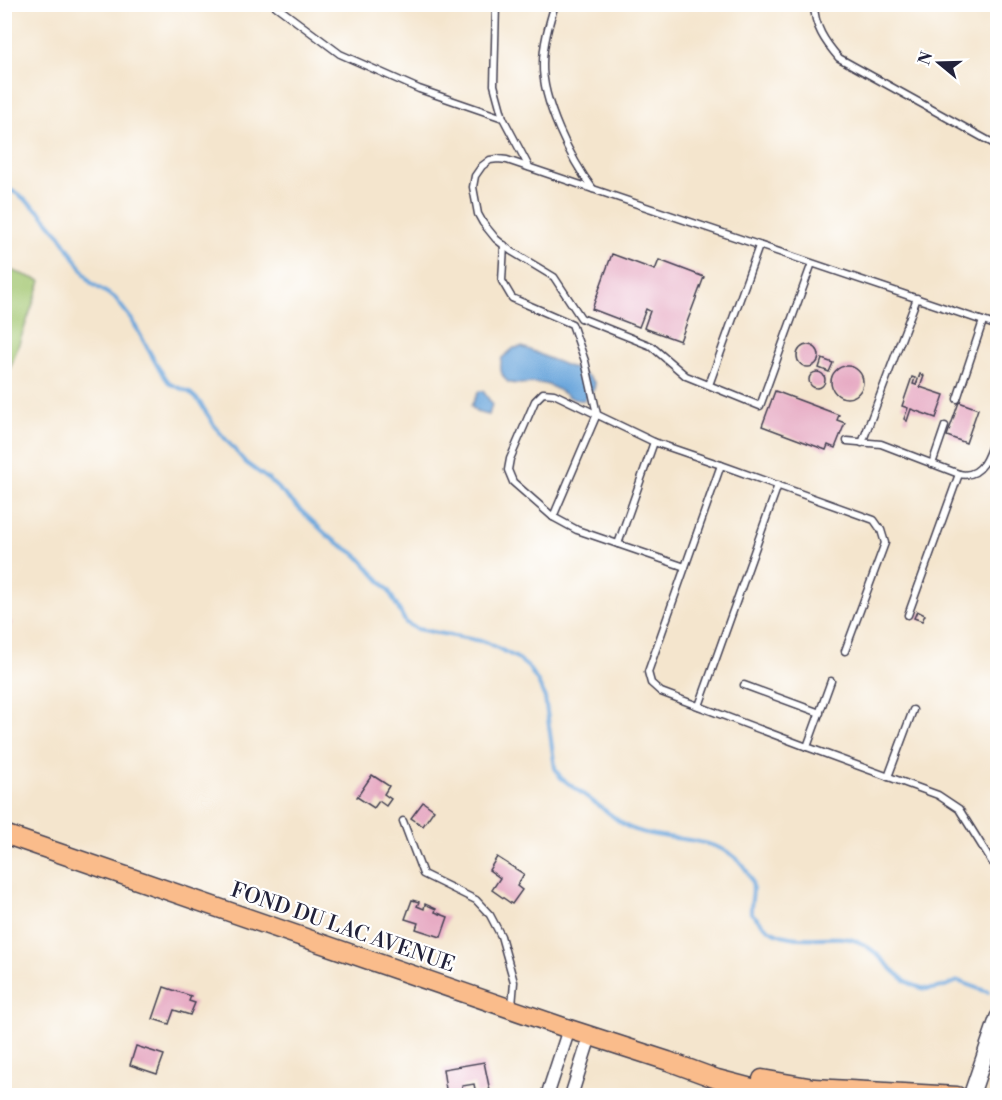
<svg xmlns="http://www.w3.org/2000/svg" width="1002" height="1100" viewBox="0 0 1002 1100" font-family="'Libre Bodoni',serif">
<rect width="100%" height="100%" fill="#fff"/>
<filter id="ink" filterUnits="userSpaceOnUse"><feTurbulence type="fractalNoise" baseFrequency=".0167" numOctaves="2"/><feDisplacementMap in="SourceGraphic" scale="12" xChannelSelector="R" yChannelSelector="G"/><feConvolveMatrix kernelMatrix="1 2 1 2 8 2 1 2 1" color-interpolation-filters="sRGB"/></filter>
<filter id="wash" filterUnits="userSpaceOnUse"><feTurbulence type="fractalNoise" baseFrequency=".008" numOctaves="4" result="noise"/><feDisplacementMap in="SourceGraphic" scale="24" xChannelSelector="R" yChannelSelector="G"/><feGaussianBlur stdDeviation="1.35" result="paint"/><feColorMatrix in="noise" values="0 0 0 0 0 0 0 0 0 0 0 0 0 0 0 0 0 1.4 0 .05"/><feComposite in="paint" operator="in"/></filter>
<g filter="url(#wash)">
<rect width="100%" height="100%" fill="#f4e5cd"/>
<polygon fill="#a2c670" stroke="#627456" stroke-width="1.5" points="5,268 41,281 5,383 4,268"/>
<g fill="#6aa6db" stroke="#46648b" stroke-width="1.5">
<path d="M 522,347 C 535,351 545,358 558,362 C 571,368 585,371 595,383 L 594,389 L 584,400 C 569,402 559,387 545,384 C 534,381 512,387 507,381 C 500,375 500,366 502,358 L 514,348 Z"/>
<polygon points="479,391 483,391 492,404 489,415 476,412 471,406"/>
</g>
<g fill="none" stroke-linecap="round" stroke-linejoin="round">
<path stroke="#6aa6db" stroke-width="4" d="M 4,187 L 18,194 L 41,213 L 59,234 L 91,283 L 115,298 L 132,320 L 158,367 L 170,384 L 189,392 L 199,401 L 216,428 L 246,463 L 268,479 L 329,537 L 358,556 L 389,591 L 406,623 L 417,629 L 486,642 L 517,658 L 528,667 L 538,682 L 545,698 L 555,768 L 561,778 C 576,789 591,800 606,811 C 613,816 620,823 628,827 C 669,846 733,829 752,882 C 755,892 750,902 751,913 C 758,919 765,928 772,931 C 800,946 831,931 859,942 C 883,952 896,985 927,989 C 937,990 949,985 958,981 L 988,992"/>
</g>
<g id="blocks">
<g fill="#e7acc4">
<polygon points="612,254 655,270 659,260 704,277 680,341 644,328 650,311 646,309 639,327 592,309"/>
<circle cx="808" cy="356" r="11"/>
<polygon points="822,359 833,363 829,372 819,368"/>
<circle cx="847" cy="382" r="16"/>
<circle cx="817" cy="380" r="8"/>
<polygon points="920,374 924,376 920,387 944,395 936,418 911,409 907,421 904,419 908,408 902,406 912,377 915,378 913,384 916,385"/>
<polygon points="775,391 839,415 837,420 845,423 835,448 828,445 826,450 762,426"/>
<polygon points="959,402 978,409 966,443 947,436"/>
<polygon points="917,611 925,615 922,621 914,618"/>
<polygon points="4,619 12,622 5,641 4,640"/>
<polygon points="372,775 389,786 384,794 391,799 386,806 379,801 374,808 357,797"/>
<polygon points="423,802 434,810 423,826 411,818"/>
<polygon points="497,857 524,874 517,886 522,890 512,904 492,890 500,878 489,870"/>
<polygon points="412,900 419,902 417,906 424,909 425,904 436,909 435,912 448,917 441,937 416,929 418,923 405,919"/>
<polygon points="164,987 191,996 189,1001 195,1003 190,1015 174,1010 169,1024 153,1019"/>
<polygon points="136,1046 164,1055 157,1074 130,1065"/>
<polygon points="484,1062 490,1091 476,1094 474,1084 462,1086 463,1096 447,1096 443,1069"/>
</g>
</g>
</g>
<g filter="url(#ink)">
<use href="#blocks" fill-opacity="0" stroke="#423f51" stroke-width="1.5"/>
<g fill="none" stroke-linecap="round" stroke-linejoin="round">
<defs>
<g id="service">
<polyline points="273,4 340,54 419,89 503,118"/>
<polyline points="496,4 494,85 503,118 529,167"/>
<path d="M 555,4 C 549,24 543,44 543,64 C 542,101 571,160 593,189"/>
<path d="M 814,4 C 814,26 825,42 839,58 L 998,146"/>
<polyline points="504,245 502,281 512,298 572,324 585,361 597,414 553,517"/>
<polyline points="812,263 760,406 686,376 651,346 581,318 554,277 511,251 496,239 483,223 478,214 473,187 475,176 482,166 490,160 498,159 507,160 998,326"/>
<polyline points="709,385 759,246"/>
<polyline points="957,399 983,321"/>
<path d="M 847,441 L 881,444 L 959,474 C 986,480 991,446 998,426"/>
<polyline points="862,443 917,298"/>
<polyline points="932,464 945,426"/>
<polyline points="618,544 654,442"/>
<polyline points="685,567 577,530 553,517 513,482 508,470 510,459 535,401 543,393 554,394 654,442 721,465"/>
<polyline points="908,615 959,474"/>
<polyline points="831,681 807,747 938,795 959,809 992,862 998,866"/>
<polyline points="744,685 820,713"/>
<polyline points="699,706 778,485"/>
<polyline points="807,747 661,692 651,683 648,672 721,465 874,520 881,530 885,543 845,651"/>
<polyline points="888,777 913,710"/>
<polyline points="403,821 423,874 476,900 490,915 501,936 514,982 512,1006"/>
</g>
<g id="minor">
<polyline points="547,1096 569,1029"/>
<polyline points="571,1096 590,1036"/>
</g>
<polyline id="tertiary" points="971,1096 998,1017"/>
<g id="primary">
<polyline points="4,834 569,1029 668,1061 717,1079 782,1096"/>
<polyline points="762,1079 814,1088 957,1096"/>
</g>
</defs>
<use href="#service" stroke="#423f51" stroke-width="9"/>
<use href="#minor" stroke="#423f51" stroke-width="15"/>
<use href="#tertiary" stroke="#423f51" stroke-width="18"/>
<use href="#primary" stroke="#423f51" stroke-width="21"/>
<use href="#service" stroke="#fff" stroke-width="6"/>
<use href="#minor" stroke="#fff" stroke-width="12"/>
<use href="#tertiary" stroke="#fff" stroke-width="15"/>
<use href="#primary" stroke="#fabc8b" stroke-width="18"/>
</g>
</g>
<g text-anchor="middle" stroke-width="4.5" stroke-linejoin="round" paint-order="stroke">
<g font-size="21" fill="#22223b" stroke="#fff">
<text transform="translate(343 927) rotate(19)" y="7">FOND DU LAC AVENUE</text>
</g>
</g>
<rect width="1002" height="1100" fill="none" stroke="#fff" stroke-width="24"/>
<g transform="translate(939 63) rotate(289)" stroke="#ffffff" stroke-width="4.5" paint-order="stroke">
<path d="M0-4.5L10 22L0 15L-10 22Z" fill="#22223b"/>
<text y="-9" font-size="16" font-weight="bold" text-anchor="middle" fill="#22223b">N</text>
</g>
</svg>
